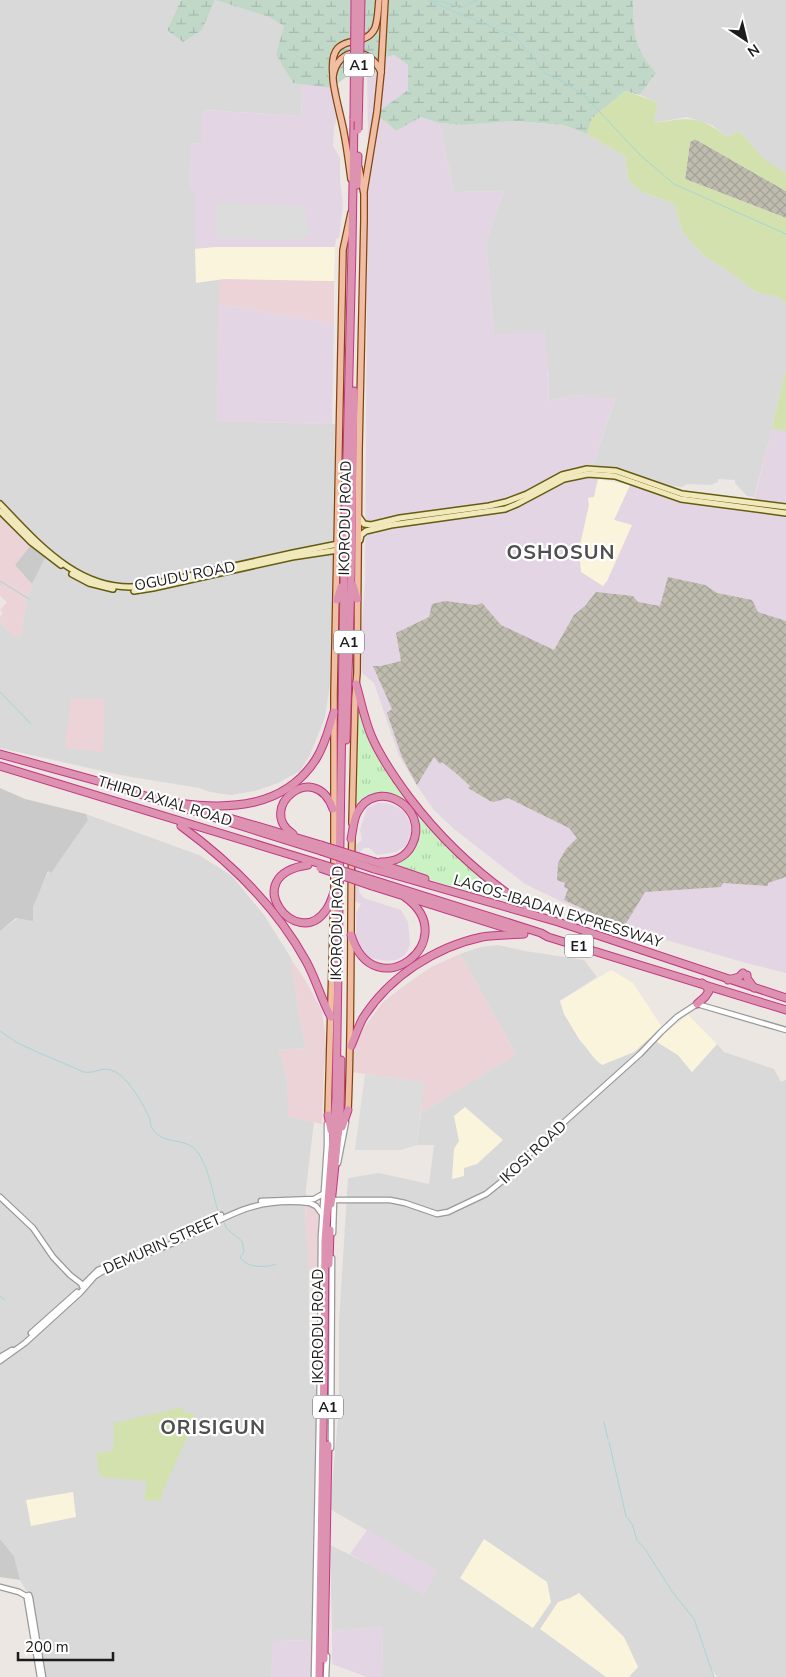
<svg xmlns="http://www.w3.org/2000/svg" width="786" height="1677" viewBox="0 0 786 1677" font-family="'Nunito Sans',sans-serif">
<defs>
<pattern id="construction-cross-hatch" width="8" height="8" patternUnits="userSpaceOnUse" patternTransform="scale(1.25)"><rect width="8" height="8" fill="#bfbcaf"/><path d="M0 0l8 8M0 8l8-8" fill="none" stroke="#a4a196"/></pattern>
<pattern id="wetland-marsh" width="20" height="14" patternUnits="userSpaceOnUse" patternTransform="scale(1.25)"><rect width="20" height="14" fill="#c1d8c9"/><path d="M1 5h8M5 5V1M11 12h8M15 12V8" fill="none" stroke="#a5b9ac"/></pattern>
<pattern id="park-tufts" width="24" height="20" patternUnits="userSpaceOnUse" patternTransform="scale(1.25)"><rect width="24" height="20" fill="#caf2c3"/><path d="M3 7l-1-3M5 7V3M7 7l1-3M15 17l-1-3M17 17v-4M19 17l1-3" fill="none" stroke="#adcfa7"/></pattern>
</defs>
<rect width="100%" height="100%" fill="#ece7e2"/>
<g fill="#dad9d9">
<polygon points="0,0 181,0 167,30 202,30 215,0 269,17 284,26 293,83 303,84 301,116 205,110 201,143 190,144 195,191 196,282 220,280 217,421 335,424 331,678 325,717 310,755 300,771 278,783 255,791 231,795 210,792 199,788 120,775 0,748 0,622 13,635 21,637 26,603 32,584 44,558 30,546 0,515"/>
<polygon points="633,0 786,0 786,173 764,160 739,131 727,137 712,125 687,117 653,123 657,102 640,95 656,73 643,58 634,34"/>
<polygon points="514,121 563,125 587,134 625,156 629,181 644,193 674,203 683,232 703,255 730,272 756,292 780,297 786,303 786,369 772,429 754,497 747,496 735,483 735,480 718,479 718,482 711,485 687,484 682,487 674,486 673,489 617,470 593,465 615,399 577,395 549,401 548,371 494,334 486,242 504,191 454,192 439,123 462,125"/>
<polygon points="86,814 199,855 232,876 264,915 291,958 298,1010 306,1048 279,1050 287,1080 289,1116 314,1122 306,1189 305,1221 309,1259 309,1376 318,1394 312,1640 274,1641 271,1677 44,1677 32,1601 20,1580 14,1556 0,1539 0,931 33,907 40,889 50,869 53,870 88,820"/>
<polygon points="498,945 525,951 584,960 597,977 560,1001 634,1052 650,1037 678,1055 692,1072 717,1044 724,1052 774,1069 781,1082 786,1080 786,1677 718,1677 711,1669 714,1677 380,1677 383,1669 382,1627 332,1631 330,1545 401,1580 424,1594 436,1570 330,1509 339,1405 339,1321 348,1178 379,1173 429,1184 434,1145 417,1145 421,1113 516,1054 460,954 481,947"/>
</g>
<g fill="#ebd3d7">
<polygon points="223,279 334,281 334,324 219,304 220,280"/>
<polygon points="0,515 30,546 15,565 32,584 26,603 21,637 13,635 0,622 0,617 3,613 0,610 7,602 0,596"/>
<polygon points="71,699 105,699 103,752 65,748"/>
<polygon points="460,954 516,1054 421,1113 423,1082 351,1072 354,1041 383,1002 401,988 431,967"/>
<polygon points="291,959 307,983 322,1011 327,1047 324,1067 322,1124 288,1116 287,1080 279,1050 306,1048 298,1010"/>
<polygon points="306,1204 320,1205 318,1270 309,1269 305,1221"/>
</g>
<g fill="#e4d5e4">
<polygon points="394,55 408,65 408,90 375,116 386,122 396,131 421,117 439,123 454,192 504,191 486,242 494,334 545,331 549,401 577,395 615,398 589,477 598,479 594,497 588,498 589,505 579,550 631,525 614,520 630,485 664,496 751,511 772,429 786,431 786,973 746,963 625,928 577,909 525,884 454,829 434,810 417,786 399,756 374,683 362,673 361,635 365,584 368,141 367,62"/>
<polygon points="303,84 340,88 338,116 334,127 333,146 340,158 340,180 343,205 339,238 336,239 335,247 216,247 195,249 195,192 189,188 190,144 201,143 202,110 301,116"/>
<polygon points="219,304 334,324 332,424 217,421"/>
<polygon points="377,803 385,803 393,805 404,811 410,822 411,831 407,845 396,852 377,855 369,848 364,848 360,852 359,892 364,898 401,910 408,922 410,944 408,950 404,956 396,960 387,961 369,958 359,946 356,934 356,913 361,904 354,901 356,845 362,840 360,830 367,808"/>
<polygon points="367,1530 436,1570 424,1594 350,1554"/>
<polygon points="382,1627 383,1669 380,1677 367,1677 332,1664 332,1631"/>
<polygon points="312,1640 311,1677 271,1677 274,1641"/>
</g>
<g fill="#fbf4dd">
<polygon points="216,247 335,247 334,281 223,279 196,283 195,249"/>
<polygon points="598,479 630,485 614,520 632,525 607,581 603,586 581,572 579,550 589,505 588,498 594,497"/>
<polygon points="611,970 633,983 662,1027 634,1052 602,1065 596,1060 579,1039 564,1014 560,1001"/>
<polygon points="688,1015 717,1044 692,1072 678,1055 655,1041"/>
<polygon points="465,1107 503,1140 477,1164 464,1168 464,1176 452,1179 454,1149 459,1141 454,1116"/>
<polygon points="73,1492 76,1517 31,1526 26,1500"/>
<polygon points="484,1539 547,1582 551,1602 533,1628 460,1578"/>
<polygon points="579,1593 624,1637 638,1667 629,1677 606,1677 540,1629 558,1602 570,1598"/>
</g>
<g fill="#cacaca">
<polygon points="30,546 45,558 32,584 15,565"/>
<polygon points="0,788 25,799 86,814 88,820 51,873 48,871 33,907 33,921 16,918 0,931"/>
<polygon points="0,1539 14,1556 20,1580 0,1577"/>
</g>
<g fill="url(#construction-cross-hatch)">
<polygon points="695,139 786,191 786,218 685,179 690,142"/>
<polygon points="668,577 705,585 717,593 752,600 758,612 786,621 786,877 768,883 768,886 723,883 721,887 645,892 625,925 605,919 564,900 568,889 564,887 565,883 557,880 558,863 566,849 577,838 569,828 508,798 494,802 490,801 468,788 470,786 458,775 442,762 440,764 434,757 417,785 402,757 387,713 392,709 373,666 381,666 401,661 396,633 429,617 432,604 445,601 476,605 482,603 501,625 554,650 574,615 585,606 596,592 633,596 638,602 660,606"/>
</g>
<g fill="#d2e1ad">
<path d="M 625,91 L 657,102 L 654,123 C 687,118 699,114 727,137 L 739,131 L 764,159 L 786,173 L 786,191 L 695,139 L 690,142 L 685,179 L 786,218 L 786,303 L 779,297 L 756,292 L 730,272 L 703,255 L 683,232 L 674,203 L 644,193 L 629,181 L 625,156 L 587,134 L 592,118 Z"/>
<polygon points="786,369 786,431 772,429"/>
<polygon points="183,1407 183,1412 195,1414 192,1426 162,1493 161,1501 144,1500 147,1481 100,1477 96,1453 113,1451 114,1423"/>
</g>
<path fill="url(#wetland-marsh)" d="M 181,0 L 633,0 C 634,34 633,46 656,73 L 640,95 L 625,91 L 592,118 L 587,134 L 563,125 L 514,121 L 462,125 L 439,123 L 421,117 L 396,131 L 386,122 L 374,115 L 408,90 L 408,65 L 394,55 L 364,63 L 332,88 L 293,83 L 276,54 L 284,26 L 269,17 L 215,0 L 202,30 L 183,42 L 167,30 Z"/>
<path fill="url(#park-tufts)" d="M 359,704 L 364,722 L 420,815 L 440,839 L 472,870 L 484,880 L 516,902 L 515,903 C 472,893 430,881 389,865 C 397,859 409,853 415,846 C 425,832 415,808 402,800 C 397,797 392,796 387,794 L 355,810 L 358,705 Z"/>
<g fill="#dcdcdc">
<polygon points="216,202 304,206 311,235 294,240 217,238"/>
<polygon points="365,1074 424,1082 417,1145 401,1150 355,1150"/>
</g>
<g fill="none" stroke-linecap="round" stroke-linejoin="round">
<g stroke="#a7d5d5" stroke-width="1">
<polyline points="428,0 450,10 516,37 546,74 564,82 584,95 640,155 674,184 786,234"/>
<polyline points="430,1 445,2 461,8 477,0"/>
<polyline points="0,581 29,599"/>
<polyline points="0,692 31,724"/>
<path d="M 0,1031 L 16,1042 L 37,1052 L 84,1072 C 94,1074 101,1067 111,1070 C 127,1075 142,1102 149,1117 C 151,1122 150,1127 154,1131 C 164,1143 177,1139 189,1145 C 208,1154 212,1195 219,1214"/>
<path d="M 223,1220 L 227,1229 L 242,1241 L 244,1252 L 240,1257 C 246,1268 266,1268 276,1264"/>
<polyline points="0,1296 5,1300"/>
<polyline points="604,1422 608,1439"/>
<polyline points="609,1442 626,1516 632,1524 637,1540 645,1549 671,1590 694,1619 714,1677"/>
</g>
<defs>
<g id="tertiary">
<polyline points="338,1163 346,1122"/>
<polyline points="0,1197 33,1228 53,1257 70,1275 83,1285"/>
<polyline points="334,1200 390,1200 405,1203 437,1214 448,1212 486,1194 511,1174 532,1151 640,1054 661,1032 677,1017 697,1004 786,1030"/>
<polyline points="261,1201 314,1199 323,1194"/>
<polyline points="333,1233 334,1201"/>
<polyline points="179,1236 221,1215"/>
<polyline points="82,1286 98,1270 155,1246"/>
<polyline points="31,1333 77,1292"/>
<polyline points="0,1357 12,1350"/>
<path d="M 0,1361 L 25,1343 L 80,1293 L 95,1276 L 105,1270 C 128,1261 151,1253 173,1243 C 224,1220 249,1196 310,1203 L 316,1206 L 322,1214"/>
<polyline points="331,1448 332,1258"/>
<polyline points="0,1587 19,1592 26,1596 29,1595 30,1599"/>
<polyline points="30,1598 43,1677"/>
<polyline points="27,1599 40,1677"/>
<polyline points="314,1677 320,1371 321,1236 327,1146 327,1124"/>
<polyline points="326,1677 327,1656"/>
</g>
<g id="secondary">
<path d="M 0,504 C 39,545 82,595 144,586 L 293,553 L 338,544"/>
<polyline points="0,511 31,542 61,565"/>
<polyline points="359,517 364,524 371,525 400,518 489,506 506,502 527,494 562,475 587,469 616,471 682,494 786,507"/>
<polyline points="360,540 361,535 366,531 391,525 505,509 517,504 564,479 588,474 615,476 681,499 786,513"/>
<polyline points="72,574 89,583 113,589"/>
<polyline points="134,591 153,588 292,557 338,550"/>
</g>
<g id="primary">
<path d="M 333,75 C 328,27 364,52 375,28 C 378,20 378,9 379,0"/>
<path d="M 351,179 C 349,164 347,148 344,133 C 342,120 332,86 333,76 C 338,46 370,46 381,72"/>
<polyline points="364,191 377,112 381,72 385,0"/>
<polyline points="352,823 355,698 357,673 359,449 364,220 364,194 359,168"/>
<path d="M 348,1110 C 352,1019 350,927 352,835"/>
<polyline points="328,1115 334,892 334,694 343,250 351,213"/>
</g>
<g id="motorway">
<polyline points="357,185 358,156"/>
<polyline points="353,585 357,599"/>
<polyline points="337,600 341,587"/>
<path d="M 356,684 C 361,701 364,718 371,735 C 380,757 395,778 409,797 C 443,842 482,878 529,908"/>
<polyline points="346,740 351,580 354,391"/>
<polyline points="0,754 101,782 321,851"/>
<polyline points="0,766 321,864"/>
<path d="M 178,803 C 229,810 285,808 316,759 C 325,745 329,728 334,712"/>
<polyline points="226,817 321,845"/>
<path d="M 181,826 C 230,862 276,906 306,961 C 316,979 321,999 331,1017"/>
<path d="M 293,834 C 255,809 315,758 333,809"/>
<path d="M 351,839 C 353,831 353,821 357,813 C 375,776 431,807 412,845 C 406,857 394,862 381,862"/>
<polyline points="375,862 425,879"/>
<path d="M 308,865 C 236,875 297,953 326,910 C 330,905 332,898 334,892"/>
<polyline points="374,869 558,922 786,998"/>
<polyline points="373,880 541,933 548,937 786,1010"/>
<polyline points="372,886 522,933"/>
<path d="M 351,935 C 374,1010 465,940 405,897"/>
<polyline points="747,975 747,978 754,988"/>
<polyline points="728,980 739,977 743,973"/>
<polyline points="697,1004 705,997 709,991 706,986 702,983"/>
<path d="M 351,1046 C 355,1037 358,1027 363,1018 C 389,977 435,947 482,937 C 496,935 510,935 524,934"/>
<polyline points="328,1115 331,1130"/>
<polyline points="342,1127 348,1110"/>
<polyline points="331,1204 340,1116 341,1060"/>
<polyline points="329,1264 330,1230"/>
<polyline points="324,1659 328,1445"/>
<polyline points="319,1677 324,1364 325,1241 336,1098 344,580 352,247 354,118"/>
</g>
</defs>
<use href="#tertiary" stroke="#999" stroke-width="7"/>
<use href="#secondary" stroke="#655c10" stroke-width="8"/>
<use href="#primary" stroke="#834410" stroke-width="8"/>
<use href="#motorway" stroke="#c33785" stroke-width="9"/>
<use href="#tertiary" stroke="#fff" stroke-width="4.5"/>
<use href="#secondary" stroke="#f1e8bb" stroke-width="5"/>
<use href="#primary" stroke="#f1bea3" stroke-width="5.5"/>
<use href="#motorway" stroke="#dc92b0" stroke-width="7"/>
<defs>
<g id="motorway-bridge">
<polyline points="354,118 355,0"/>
<polyline points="358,130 361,0"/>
<polyline points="321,845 375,862"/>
<polyline points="321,851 374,869"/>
<polyline points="321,864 373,880"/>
<polyline points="320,868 372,886"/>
</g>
</defs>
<use href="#motorway-bridge" stroke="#c33785" stroke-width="9" stroke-linecap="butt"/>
<use href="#motorway-bridge" stroke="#dc92b0" stroke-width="7"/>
</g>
<g text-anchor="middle" stroke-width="4.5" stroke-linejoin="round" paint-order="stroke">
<g fill="#fff" stroke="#606060" stroke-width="1">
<rect x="344" y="53.5" width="30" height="23" rx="4"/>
<rect x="334" y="630.5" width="30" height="23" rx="4"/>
<rect x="565" y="934.5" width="28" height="23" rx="4"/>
<rect x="313" y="1395.5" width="30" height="23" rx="4"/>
</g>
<g font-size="14" font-weight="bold" fill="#1c1c1c">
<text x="359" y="70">A1</text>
<text x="349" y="647">A1</text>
<text x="579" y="951">E1</text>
<text x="328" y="1412">A1</text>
</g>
<g font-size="15" fill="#1c1c1c" stroke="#fff">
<text transform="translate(345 518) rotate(-89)" y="5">IKORODU ROAD</text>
<text transform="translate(185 576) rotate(-11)" y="5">OGUDU ROAD</text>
<text transform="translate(165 801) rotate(17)" y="5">THIRD AXIAL ROAD</text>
<text transform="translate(558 911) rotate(17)" y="5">LAGOS-IBADAN EXPRESSWAY</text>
<text transform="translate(337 923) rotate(-89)" y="5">IKORODU ROAD</text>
<text transform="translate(533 1152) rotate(-43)" y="5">IKOSI ROAD</text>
<text transform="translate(162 1244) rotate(-24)" y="5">DEMURIN STREET</text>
<text transform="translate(318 1326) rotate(-90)" y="5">IKORODU ROAD</text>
</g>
<g font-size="20" font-weight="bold" letter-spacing="1" fill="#4f4f4f" stroke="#fff">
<text x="561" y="559">OSHOSUN</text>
<text x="213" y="1434">ORISIGUN</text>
</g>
</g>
<g transform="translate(746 40) rotate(145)" stroke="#ffffff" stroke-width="4" paint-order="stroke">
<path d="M0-4L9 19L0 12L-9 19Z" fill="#1c1c1c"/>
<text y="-8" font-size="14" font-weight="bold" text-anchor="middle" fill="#1c1c1c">N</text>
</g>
<path d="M18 1652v8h95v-8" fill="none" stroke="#1c1c1c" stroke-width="2.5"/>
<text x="25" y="1652" font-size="15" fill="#1c1c1c" stroke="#ffffff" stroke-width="4" paint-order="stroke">200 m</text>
</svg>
